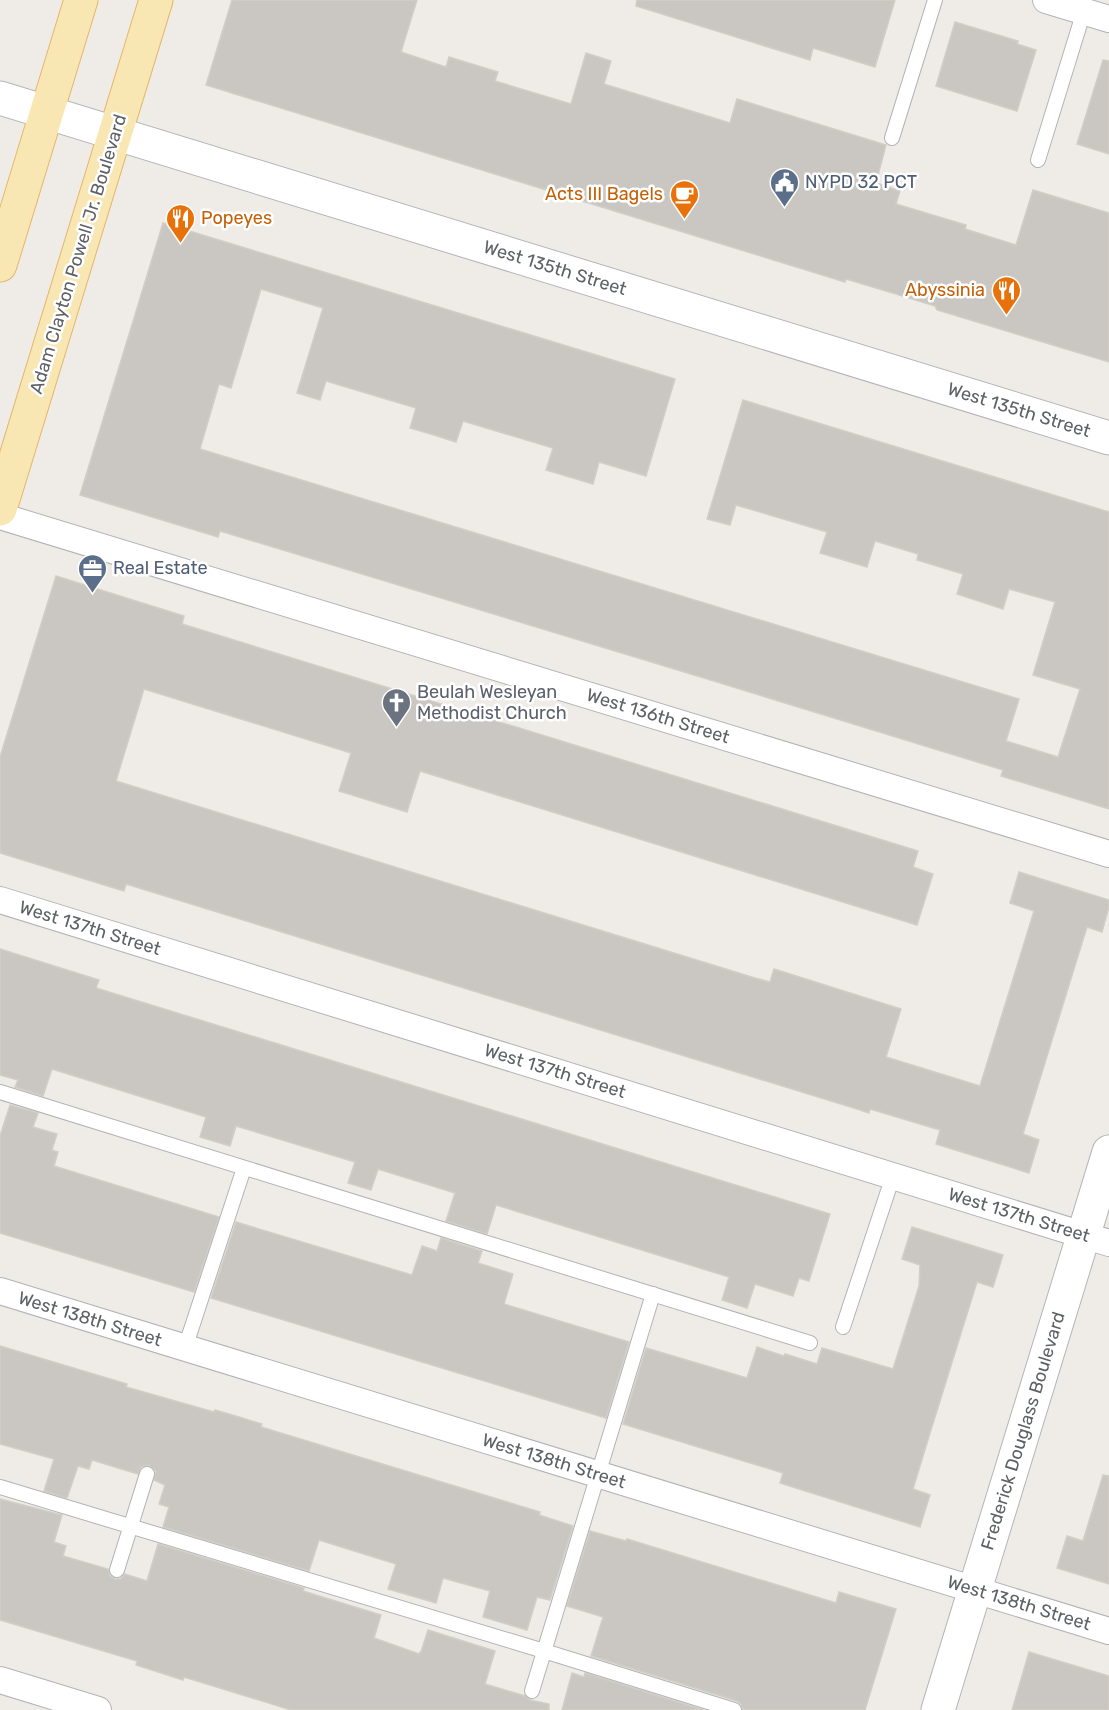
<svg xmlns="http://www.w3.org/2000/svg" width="1109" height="1710" viewBox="0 0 1109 1710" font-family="Rubik,sans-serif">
<rect width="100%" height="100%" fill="#efece7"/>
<g fill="#cac7c3" stroke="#d3cec5" stroke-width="1.5">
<polygon points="232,0 417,0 401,52 446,67 449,57 498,72 495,81 571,104 586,53 611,61 604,84 730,123 737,99 886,145 876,183 900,191 896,204 966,225 965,229 1016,245 1033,190 1109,213 1109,362 937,310 935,306 896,294 846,279 845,282 206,85"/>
<polygon points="637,0 895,0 875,67 813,48 810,60 636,6"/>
<polygon points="955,22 1018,41 1017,44 1036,50 1017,111 936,86"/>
<polygon points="1103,60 1109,61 1109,154 1077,144"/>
<polygon points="163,223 675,379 646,476 599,462 593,484 546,470 553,448 463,421 456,442 434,435 410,428 416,408 326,381 320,400 297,393 323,308 261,289 231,388 219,384 200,449 1019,699 1006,741 1058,757 1080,689 1033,675 1055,602 1009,589 1003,609 957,594 963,574 917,560 918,554 875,541 867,567 820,553 827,532 736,505 730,525 707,519 743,400 1109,512 1109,809 1001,776 1003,770 704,678 220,531 218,537 80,495"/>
<polygon points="56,576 184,616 182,624 918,851 913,867 933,874 917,925 420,771 407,812 339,791 351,753 144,689 116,781 755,978 770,982 774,969 901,1009 886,1057 980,1086 1034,911 1010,903 1019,872 1109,900 1109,907 1102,932 1087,927 1023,1134 1039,1140 1029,1173 936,1144 940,1130 870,1109 869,1113 857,1109 126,884 124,891 0,853 0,757"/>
<polygon points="0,949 99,980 96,988 830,1214 809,1281 799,1278 793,1296 755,1284 747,1308 722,1300 729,1277 496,1205 487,1234 446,1221 455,1193 378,1169 371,1190 348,1183 355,1162 236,1126 230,1146 200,1137 206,1117 52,1069 43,1096 15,1087 18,1080 0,1075"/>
<polygon points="10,1105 38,1113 33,1127 57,1134 52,1150 58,1152 54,1166 219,1217 194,1292 0,1233 0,1136"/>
<polygon points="236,1222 412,1275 422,1246 437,1251 441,1238 482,1251 478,1263 513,1274 504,1304 629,1342 606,1418 211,1298"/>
<polygon points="912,1227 1003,1255 993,1287 977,1282 931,1430 913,1489 930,1495 920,1527 780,1483 783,1473 623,1424 646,1348 747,1378 757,1347 784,1356 785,1354 817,1364 822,1348 893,1369 919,1286 920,1265 902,1259"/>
<polygon points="0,1346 127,1384 126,1387 214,1412 215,1410 239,1417 262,1424 261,1427 540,1512 539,1515 573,1526 550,1600 537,1597 527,1630 483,1617 490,1591 443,1578 436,1603 388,1589 396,1564 319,1540 309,1571 163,1527 169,1507 159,1504 165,1485 154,1480 156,1471 149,1465 141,1467 138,1474 92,1460 89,1469 78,1466 67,1498 44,1491 54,1459 0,1444"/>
<polygon points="1103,1475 1109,1476 1109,1584 1057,1568 1067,1536 1083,1541"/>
<polygon points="0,1499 62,1515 54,1542 66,1546 63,1556 108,1569 110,1576 115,1579 120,1579 125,1574 147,1581 158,1544 304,1588 303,1591 381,1615 374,1638 419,1654 420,1652 421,1652 428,1630 495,1651 485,1684 525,1696 530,1700 549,1704 549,1710 291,1710 184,1677 183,1680 136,1665 137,1661 0,1620"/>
<polygon points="590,1531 626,1541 627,1539 836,1603 839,1592 896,1609 865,1710 743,1710 741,1704 737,1701 591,1656 603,1617 567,1606"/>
<polygon points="1029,1652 1109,1676 1109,1710 1012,1710"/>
<polygon points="572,1673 584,1677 585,1673 704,1710 562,1710"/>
</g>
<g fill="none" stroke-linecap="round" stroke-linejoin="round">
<defs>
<g id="lane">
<polyline points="892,138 935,0"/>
<polyline points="1038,160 1084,11"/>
<polyline points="0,1092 810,1343"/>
<polyline points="843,1327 893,1176"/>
<polyline points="185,1348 244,1168"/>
<polyline points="0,1487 544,1651 734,1710"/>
<polyline points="117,1570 147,1474"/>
<polyline points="532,1691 653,1294"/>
</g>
<g id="street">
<polyline points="1046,0 1109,19"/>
<polyline points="0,516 1109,854"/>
<polyline points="0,900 1109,1243"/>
<polyline points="0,1291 1109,1631"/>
<polyline points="0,1680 98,1710"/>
</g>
<g id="secondary">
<polyline points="0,98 1109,438"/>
<polyline points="938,1710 1109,1152"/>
</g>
<g id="primary">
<polyline points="0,265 81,0"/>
<polyline points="0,509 156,0"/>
</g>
</defs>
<use href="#lane" stroke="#b2b4b7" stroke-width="16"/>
<use href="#street" stroke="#b2b4b7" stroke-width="28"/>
<use href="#secondary" stroke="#b3b6ba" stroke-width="35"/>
<use href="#primary" stroke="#e4b76a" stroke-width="35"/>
<use href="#lane" stroke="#fff" stroke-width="14"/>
<use href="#street" stroke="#fff" stroke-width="26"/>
<use href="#secondary" stroke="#fff" stroke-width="33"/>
<use href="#primary" stroke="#f8e6b3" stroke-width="33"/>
</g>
<defs>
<symbol id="civic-pin" viewBox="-11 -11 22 30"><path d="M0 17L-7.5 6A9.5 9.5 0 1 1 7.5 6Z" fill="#5c6f8a" stroke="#fff"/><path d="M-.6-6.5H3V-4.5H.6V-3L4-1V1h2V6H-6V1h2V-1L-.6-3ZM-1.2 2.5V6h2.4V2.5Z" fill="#fff"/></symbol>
<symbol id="cafe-pin" viewBox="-11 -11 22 30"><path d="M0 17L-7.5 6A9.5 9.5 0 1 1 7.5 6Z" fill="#e8710a" stroke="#fff"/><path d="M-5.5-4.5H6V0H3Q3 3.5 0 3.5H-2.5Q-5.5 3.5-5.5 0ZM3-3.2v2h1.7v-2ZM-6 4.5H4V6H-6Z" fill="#fff"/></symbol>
<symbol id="restaurant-pin" viewBox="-11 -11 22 30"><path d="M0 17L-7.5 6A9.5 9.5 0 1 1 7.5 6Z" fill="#e8710a" stroke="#fff"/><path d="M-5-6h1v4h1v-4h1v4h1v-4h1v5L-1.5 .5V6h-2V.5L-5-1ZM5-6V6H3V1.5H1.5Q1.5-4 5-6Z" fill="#fff"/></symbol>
<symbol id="office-pin" viewBox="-11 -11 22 30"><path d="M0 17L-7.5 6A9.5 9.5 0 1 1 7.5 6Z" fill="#5c6f8a" stroke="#fff"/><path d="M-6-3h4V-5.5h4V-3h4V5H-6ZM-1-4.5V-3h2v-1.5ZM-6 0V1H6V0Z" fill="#fff"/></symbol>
<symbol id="church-pin" viewBox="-11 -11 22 30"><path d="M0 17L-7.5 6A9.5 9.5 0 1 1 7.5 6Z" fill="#6b7280" stroke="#fff"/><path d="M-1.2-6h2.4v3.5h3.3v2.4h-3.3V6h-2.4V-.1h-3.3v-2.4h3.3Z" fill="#fff"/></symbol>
</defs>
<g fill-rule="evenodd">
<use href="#civic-pin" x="768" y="166" width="33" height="45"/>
<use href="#cafe-pin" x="668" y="178" width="33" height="45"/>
<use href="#restaurant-pin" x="164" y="202" width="33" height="45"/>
<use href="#restaurant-pin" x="990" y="274" width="33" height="45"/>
<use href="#office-pin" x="76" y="552" width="33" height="45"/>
<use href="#church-pin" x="380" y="686" width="33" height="45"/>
</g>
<g text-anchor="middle" stroke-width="5" stroke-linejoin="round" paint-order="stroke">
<g font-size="18" fill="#4e5e75" stroke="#fff" text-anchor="start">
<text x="805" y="188">NYPD 32 PCT</text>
<text x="113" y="574">Real Estate</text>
</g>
<g font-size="18" fill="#c56008" stroke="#fff" text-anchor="end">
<text x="663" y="200">Acts III Bagels</text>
<text x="201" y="224" text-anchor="start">Popeyes</text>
<text x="985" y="296">Abyssinia</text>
</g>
<g font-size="18" fill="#5e6265" stroke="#fff">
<text transform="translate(78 254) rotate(-73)" y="6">Adam Clayton Powell Jr. Boulevard</text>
<text transform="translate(555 268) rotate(17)" y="6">West 135th Street</text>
<text transform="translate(1019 410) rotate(17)" y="6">West 135th Street</text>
<text transform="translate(658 716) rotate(17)" y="6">West 136th Street</text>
<text transform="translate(90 928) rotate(17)" y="6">West 137th Street</text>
<text transform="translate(555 1071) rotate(17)" y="6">West 137th Street</text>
<text transform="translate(1019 1215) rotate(17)" y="6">West 137th Street</text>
<text transform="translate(90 1319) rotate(17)" y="6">West 138th Street</text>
<text transform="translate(1023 1431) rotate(-73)" y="6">Frederick Douglass Boulevard</text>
<text transform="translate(554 1461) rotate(17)" y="6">West 138th Street</text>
<text transform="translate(1019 1603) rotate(17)" y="6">West 138th Street</text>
</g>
<g font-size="18" fill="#5b616d" stroke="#fff" text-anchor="start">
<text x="417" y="698">Beulah Wesleyan<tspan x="417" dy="21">Methodist Church</tspan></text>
</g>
</g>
</svg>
